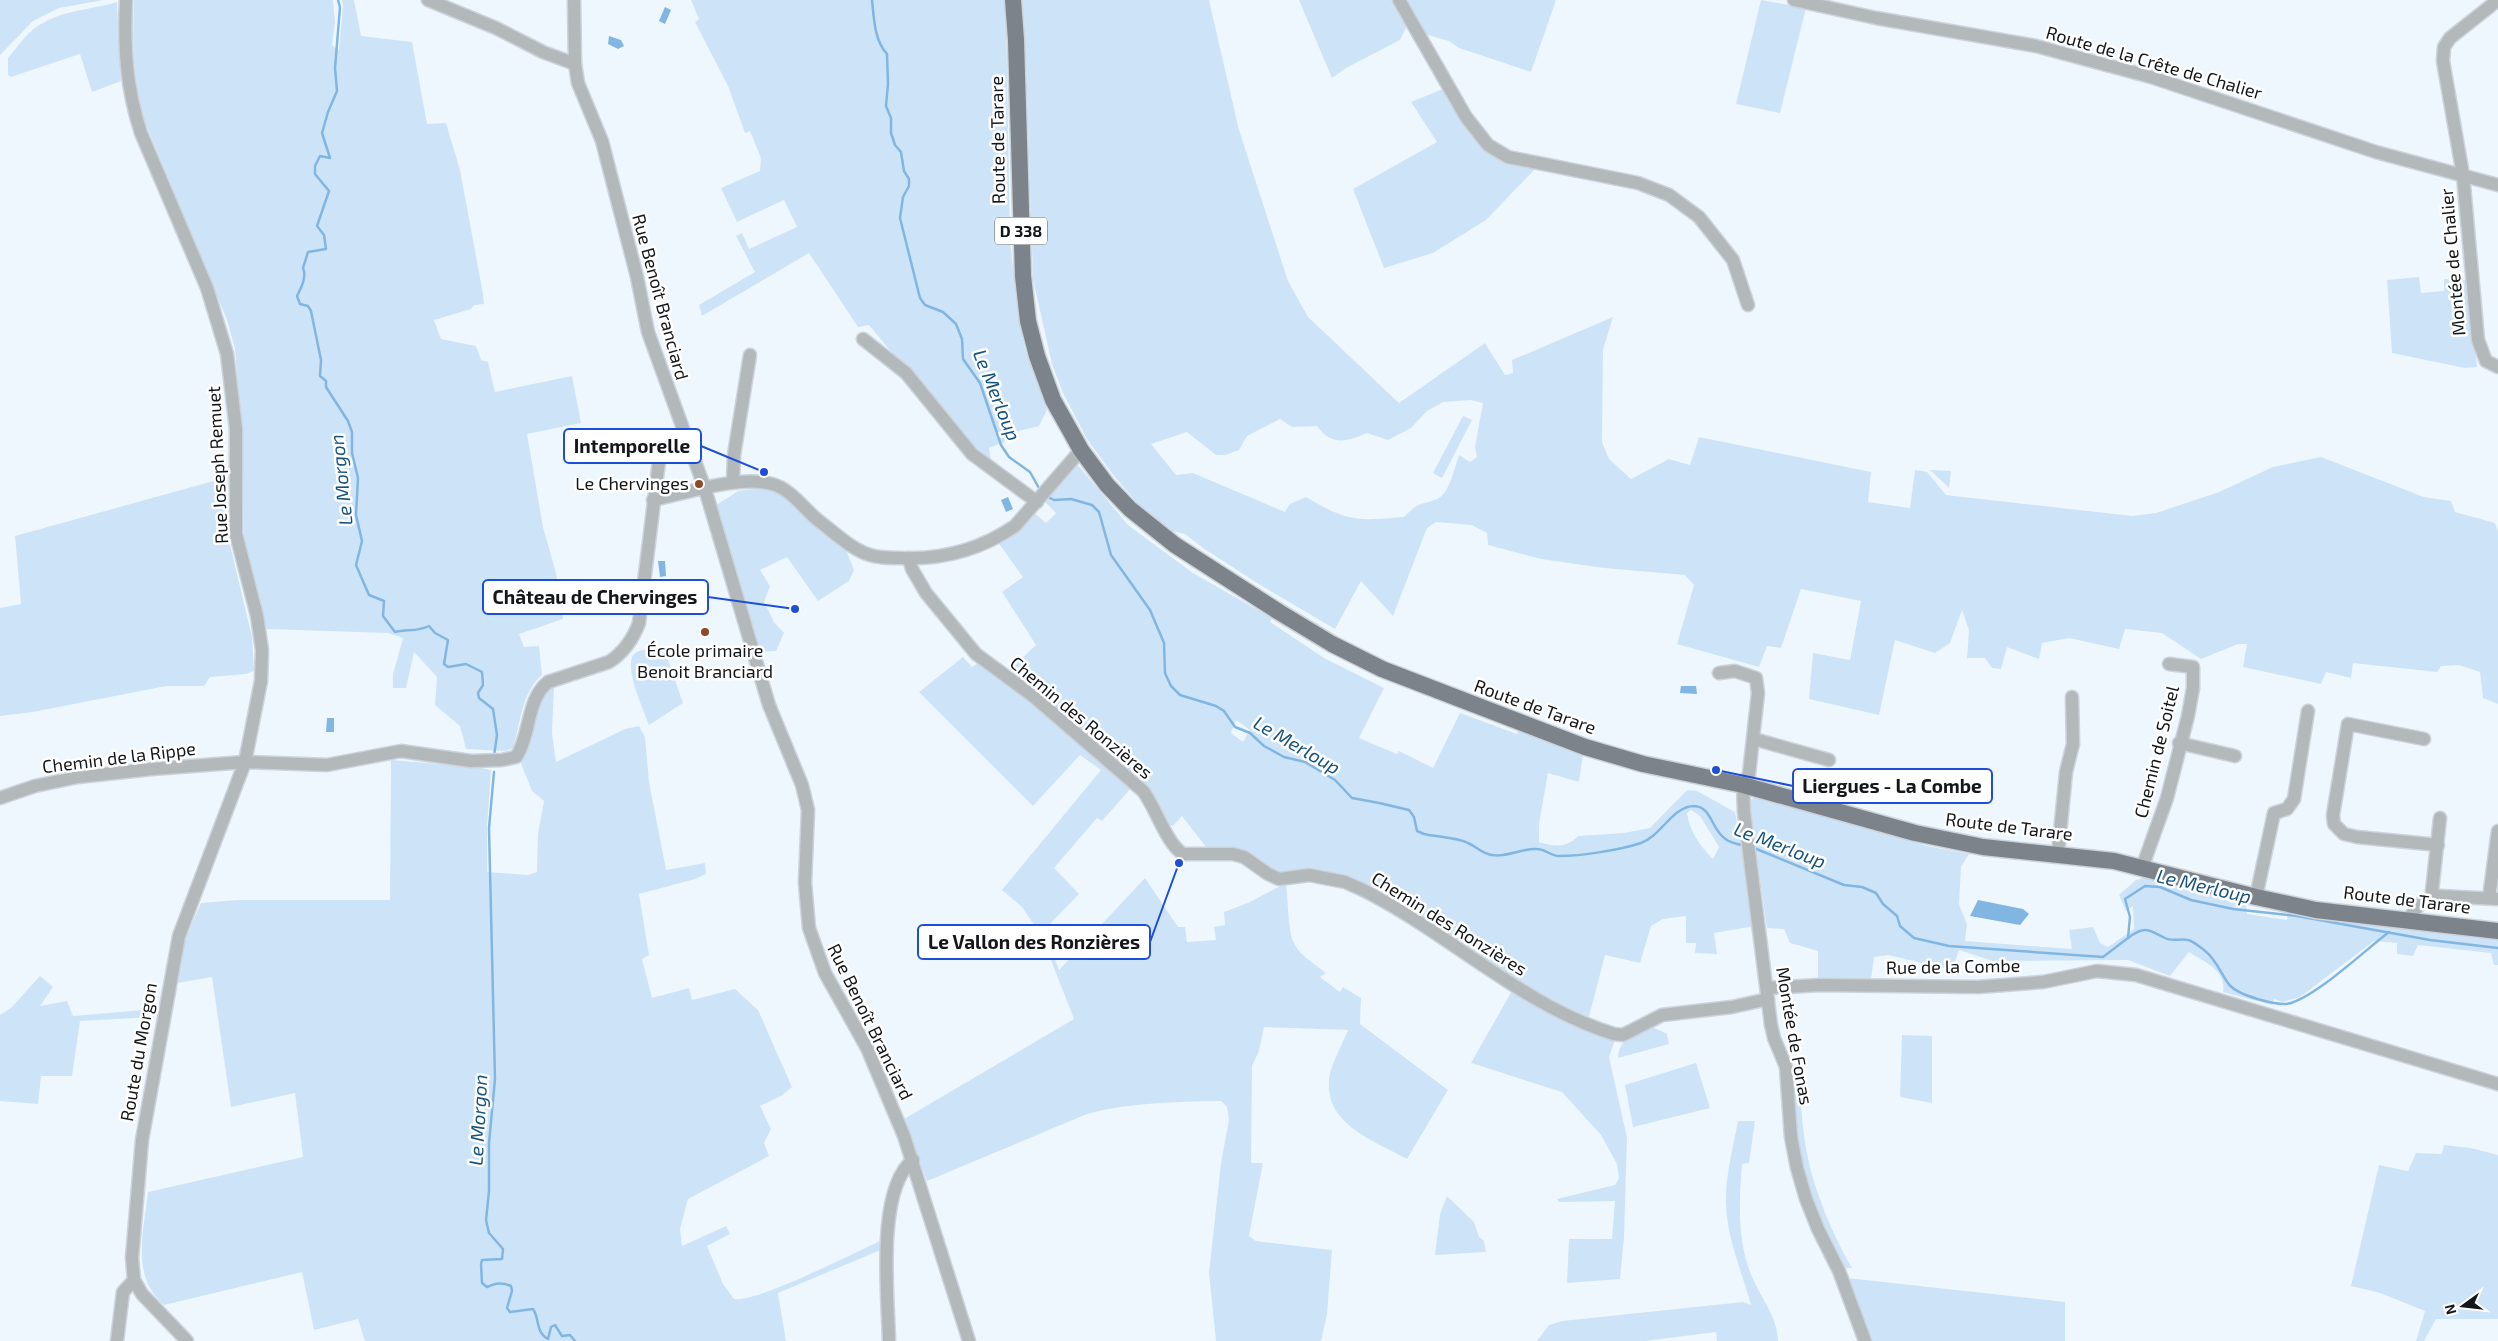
<svg xmlns="http://www.w3.org/2000/svg" width="2498" height="1341" viewBox="0 0 2498 1341" font-family="'Exo 2',sans-serif">
<rect width="100%" height="100%" fill="#eff7fe"/>
<g fill="#cde4f8" fill-rule="evenodd">
<polygon points="0,0 104,0 59,8 33,21 0,55"/>
<path d="M 134,0 L 333,0 L 335,22 L 332,45 L 339,50 L 343,6 L 342,0 L 354,0 L 361,36 L 412,42 L 427,124 L 446,123 L 460,170 L 483,294 L 484,304 L 474,305 L 471,309 L 434,320 L 441,339 L 476,346 L 481,360 L 488,362 L 495,392 L 572,376 L 581,423 L 527,434 L 543,527 L 556,573 L 563,619 L 519,634 L 524,647 L 539,646 L 542,675 C 521,693 521,723 513,748 L 505,751 L 466,749 L 460,726 L 435,705 L 437,677 L 414,652 L 406,688 L 393,688 L 393,674 L 403,638 L 388,633 L 266,629 L 244,541 L 243,458 L 235,349 L 227,320 L 143,117 C 133,74 132,44 134,0 Z"/>
<polygon points="691,0 1004,0 1006,13 1010,240 1018,314 1025,349 1047,410 1039,426 1003,435 1005,442 989,448 991,460 955,429 869,325 858,327 809,253 702,316 699,305 755,272 736,236 742,233 749,249 797,227 784,200 737,222 721,188 760,171 761,158 750,131 745,133 728,86 695,22 699,19"/>
<path d="M 1019,0 L 1209,0 L 1239,130 L 1288,281 L 1308,317 L 1399,403 L 1485,343 L 1505,375 L 1513,373 L 1512,360 L 1613,317 L 1603,350 L 1602,442 L 1609,459 L 1631,479 L 1669,459 L 1690,465 L 1699,437 L 1871,472 L 1868,502 L 1910,508 L 1915,470 L 1927,472 L 1946,495 L 2132,516 L 2156,513 L 2219,492 L 2273,467 L 2321,457 L 2424,497 L 2451,501 L 2455,512 L 2495,523 L 2498,531 L 2498,704 L 2483,698 L 2480,672 L 2459,665 L 2441,666 L 2437,672 L 2353,663 L 2351,678 L 2326,672 L 2321,684 L 2243,667 L 2247,644 L 2238,644 L 2201,659 L 2162,633 L 2125,629 L 2119,649 L 2069,638 L 2042,643 L 2039,659 L 2007,647 L 2001,669 L 1992,668 L 1985,658 L 1967,658 L 1969,630 L 1962,610 L 1950,643 L 1935,653 L 1895,640 L 1879,715 L 1809,699 L 1813,653 L 1850,660 L 1861,601 L 1801,589 L 1781,648 L 1767,646 L 1759,667 L 1677,644 L 1694,585 L 1685,575 L 1604,568 L 1541,559 L 1488,545 L 1487,533 L 1472,525 L 1436,522 L 1427,528 L 1393,616 L 1361,581 L 1335,629 L 1257,583 L 1203,548 L 1185,534 L 1168,530 L 1140,506 L 1114,476 L 1087,439 L 1063,393 L 1052,364 L 1033,279 L 1026,59 ZM 1471,400 L 1483,403 L 1475,447 L 1477,457 L 1470,462 L 1459,455 C 1455,466 1450,491 1439,498 C 1422,506 1420,500 1404,517 C 1357,521 1348,522 1306,497 L 1290,504 L 1285,512 L 1193,473 L 1176,475 L 1151,444 L 1187,432 L 1216,455 L 1225,455 L 1239,450 L 1247,436 L 1280,419 L 1292,427 L 1317,426 C 1331,446 1347,442 1367,433 L 1388,440 L 1411,428 L 1427,411 L 1443,402 Z"/>
<polygon points="1299,0 1393,0 1407,26 1400,40 1346,68 1332,78"/>
<polygon points="1405,0 1556,0 1531,72 1459,48 1449,41 1421,33"/>
<polygon points="1761,0 1806,8 1780,113 1736,104"/>
<path d="M 117,2 L 121,81 L 92,92 L 80,54 L 11,77 L 8,75 L 8,58 C 19,45 29,29 45,22 C 66,10 94,9 117,2 Z"/>
<polygon points="1443,89 1479,143 1489,154 1535,169 1486,220 1433,253 1384,268 1353,189 1437,142 1411,102"/>
<polygon points="2419,277 2421,293 2444,291 2444,279 2468,280 2477,367 2465,368 2392,353 2387,280"/>
<polygon points="1463,416 1472,420 1442,478 1433,473"/>
<path d="M 1077,464 L 1128,525 L 1193,573 L 1272,618 L 1270,622 L 1324,658 L 1384,688 L 1359,738 L 1397,754 L 1399,751 L 1433,768 L 1460,713 L 1517,734 L 1520,729 L 1583,754 L 1579,782 L 1548,773 L 1539,824 L 1539,842 C 1554,847 1567,848 1578,836 L 1624,833 L 1650,828 L 1687,790 L 1697,791 L 1735,812 L 1755,926 L 1714,933 L 1717,954 L 1695,953 L 1696,943 L 1686,943 L 1686,916 L 1663,919 L 1651,926 L 1640,963 L 1605,955 L 1589,1017 L 1548,1000 L 1379,892 L 1342,877 L 1278,874 L 1219,848 L 1206,847 L 1182,816 L 1173,826 L 1167,824 L 1152,795 L 1008,671 L 1036,645 L 1002,592 L 1023,577 L 997,541 L 1033,512 L 1046,523 L 1056,513 L 1043,500 L 1069,470 ZM 1236,720 L 1250,730 L 1243,742 L 1231,733 ZM 1691,810 L 1700,816 L 1719,847 L 1713,859 C 1700,846 1690,832 1687,813 Z"/>
<polygon points="1930,470 1951,471 1949,488"/>
<polygon points="228,477 226,528 252,637 254,671 246,674 210,677 204,686 166,686 33,712 0,716 0,608 21,604 15,536"/>
<polygon points="770,487 781,492 846,550 854,570 849,581 818,601 787,557 760,570 770,586 764,602 774,622 784,633 776,651 759,652 715,506 738,491"/>
<path d="M 664,648 L 683,703 L 649,725 C 644,711 623,666 634,654 C 640,648 656,649 664,648 Z"/>
<path d="M 963,657 L 972,667 L 978,663 L 1034,703 L 1133,786 L 1102,821 L 1097,818 L 1054,868 L 1079,894 L 1044,930 L 1059,970 L 1145,878 L 1178,927 L 1185,927 L 1187,942 L 1216,940 L 1214,927 L 1225,925 L 1224,912 L 1248,903 L 1286,883 C 1288,897 1288,933 1294,943 C 1300,956 1315,964 1326,973 L 1320,977 L 1340,992 L 1343,987 L 1361,998 L 1360,1024 L 1448,1090 L 1407,1159 C 1375,1141 1325,1125 1329,1080 C 1330,1066 1343,1043 1348,1030 L 1264,1027 L 1259,1051 L 1252,1066 L 1251,1163 L 1263,1163 L 1249,1236 L 1256,1241 L 1332,1250 L 1327,1314 L 1321,1341 L 1216,1341 L 1209,1273 L 1221,1163 L 1229,1120 L 1227,1107 L 1221,1101 C 1176,1102 1131,1102 1087,1114 L 927,1181 L 904,1119 L 1074,1019 L 1041,935 L 1022,907 L 1002,890 L 1101,770 L 1080,755 L 1033,806 L 919,692 Z"/>
<path d="M 554,687 L 552,733 L 556,762 L 625,729 L 639,726 L 645,737 L 649,782 L 666,870 L 705,863 L 706,874 L 695,879 L 639,894 L 649,955 L 642,959 L 652,998 L 689,988 L 692,1000 L 735,989 L 758,1010 L 792,1087 L 781,1096 L 760,1106 L 771,1129 L 764,1143 L 769,1156 L 688,1199 L 680,1229 L 682,1246 L 726,1226 L 730,1234 L 707,1246 L 723,1284 L 734,1299 C 756,1303 856,1252 882,1240 L 883,1249 L 778,1293 L 786,1341 L 365,1341 L 358,1319 L 314,1330 L 302,1272 L 164,1305 C 130,1276 144,1231 148,1192 L 303,1157 L 295,1093 L 231,1107 L 212,977 L 177,983 L 184,942 L 201,903 L 237,900 L 390,900 L 391,760 L 476,767 L 491,770 L 487,826 L 487,872 L 528,875 L 537,872 L 538,834 L 544,801 L 532,791 L 520,761 L 542,697 L 548,688 Z"/>
<path d="M 1757,796 L 1927,846 L 1969,854 L 1961,867 L 1959,904 L 1967,924 L 1965,941 L 2072,949 L 2069,930 L 2093,927 L 2100,943 L 2108,947 L 2134,929 L 2133,906 L 2126,911 L 2119,895 L 2136,880 L 2150,876 L 2246,906 L 2247,914 L 2287,920 L 2288,912 L 2498,939 L 2498,965 L 2494,965 L 2491,953 L 2418,945 L 2413,956 L 2397,954 L 2397,943 L 2374,941 L 2300,997 L 2283,1002 L 2274,999 L 2272,1005 L 2223,992 C 2227,971 2205,962 2189,952 L 2170,976 L 2128,960 L 1993,961 L 1959,950 L 1952,970 L 1888,955 L 1874,957 L 1871,979 L 1818,980 L 1818,951 L 1790,943 L 1784,929 L 1767,928 L 1749,801 Z"/>
<polygon points="40,976 53,987 40,1006 67,1001 73,1016 155,1009 154,1017 80,1021 72,1076 41,1076 38,1104 0,1101 0,1015 12,1007"/>
<polygon points="1513,989 1615,1040 1609,1057 1627,1138 1624,1237 1620,1279 1567,1283 1569,1239 1612,1239 1615,1201 1559,1202 1557,1199 1615,1185 1619,1178 1617,1164 1601,1135 1562,1092 1471,1063"/>
<path d="M 1649,1025 L 1667,1034 L 1669,1044 L 1618,1058 C 1619,1039 1634,1034 1649,1025 Z"/>
<polygon points="1902,1035 1932,1036 1932,1103 1900,1097"/>
<polygon points="1696,1063 1710,1108 1633,1127 1625,1085"/>
<path d="M 1792,1095 L 1800,1095 C 1802,1114 1803,1134 1807,1153 C 1813,1188 1834,1238 1852,1268 L 1842,1268 L 1822,1229 L 1801,1171 Z"/>
<path d="M 1738,1121 L 1755,1121 L 1749,1163 L 1742,1164 C 1739,1202 1737,1241 1752,1277 C 1761,1298 1778,1318 1778,1341 L 1717,1341 L 1716,1332 L 1645,1341 L 1537,1341 L 1549,1325 L 1562,1321 L 1743,1302 L 1751,1305 C 1742,1272 1727,1239 1726,1204 C 1725,1177 1733,1148 1738,1121 Z"/>
<polygon points="2444,1145 2471,1148 2498,1155 2498,1319 2436,1319 2424,1341 2416,1341 2425,1311 2380,1293 2351,1286 2379,1165 2408,1171 2416,1153 2442,1154"/>
<polygon points="1447,1196 1474,1222 1479,1237 1484,1241 1486,1252 1435,1255 1440,1214"/>
<polygon points="1847,1278 2065,1302 2065,1341 1870,1341"/>
</g>
<g fill="#81b6e3">
<polygon points="665,7 671,10 665,24 659,21"/>
<polygon points="609,36 621,40 624,46 618,49 608,44"/>
<polygon points="1008,497 1013,509 1006,512 1001,500"/>
<polygon points="658,561 665,561 666,576 660,577"/>
<polygon points="1681,686 1696,686 1697,694 1680,693"/>
<polygon points="327,718 334,718 334,732 326,732"/>
<polygon points="1978,900 2023,909 2029,914 2020,925 1970,916"/>
</g>
<g fill="none" stroke-linecap="round" stroke-linejoin="round">
<g stroke="#81b6e3" stroke-width="2.5">
<path d="M 338,0 L 340,7 L 335,68 L 337,91 L 328,112 L 322,133 L 330,158 L 320,156 L 315,166 L 315,174 L 329,191 L 317,226 L 324,235 L 326,249 L 308,252 L 303,268 C 307,277 301,288 297,296 L 300,304 L 308,306 L 311,311 L 321,360 L 320,376 L 326,381 L 326,387 L 348,421 L 352,432 L 352,453 L 358,478 L 356,515 L 362,541 L 356,565 L 369,595 L 384,601 L 383,616 L 395,632 C 407,629 417,632 429,626 L 435,633 L 448,640 L 444,664 L 448,667 L 466,664 L 482,672 L 483,685 L 478,693 L 479,698 L 493,709 L 497,735 L 494,756"/>
<path d="M 872,0 C 874,18 874,40 887,54 L 888,84 L 886,106 L 891,118 L 891,133 L 895,145 L 901,152 L 904,171 L 909,179 L 909,186 L 903,197 L 900,218 L 920,298 L 925,305 L 943,312 L 956,324 L 962,339 L 963,359 L 980,383 L 1001,445 L 1009,457 L 1030,472 L 1040,490"/>
<path d="M 1046,496 L 1054,500 L 1071,499 L 1092,505 L 1099,512 L 1111,555 L 1150,610 L 1164,643 L 1165,673 L 1171,686 L 1180,695 L 1216,706 L 1224,711 L 1235,727 L 1250,733 L 1264,746 L 1284,757 L 1305,762 L 1335,780 L 1352,798 C 1371,801 1390,805 1409,810 L 1414,817 L 1417,831 L 1424,834 C 1437,837 1457,837 1468,843 C 1477,847 1482,854 1492,855 C 1506,858 1522,848 1537,849 C 1545,849 1551,856 1559,856 C 1581,856 1620,850 1641,843 C 1661,836 1673,806 1694,806 C 1717,807 1708,842 1743,845"/>
<path d="M 494,772 L 489,828 L 495,1079 L 489,1143 L 489,1191 L 486,1220 L 489,1233 L 503,1249 L 502,1259 L 482,1260 L 481,1264 L 482,1283 L 487,1287 C 496,1283 502,1282 511,1286 L 512,1291 L 507,1308 L 510,1312 L 533,1309 C 540,1319 535,1332 548,1339 L 551,1327 L 555,1325 L 562,1336 L 570,1335 L 575,1341"/>
<polyline points="1754,848 1844,885 1862,887 1876,893 1883,904 1897,916 1900,926 1914,938 1949,946 2103,957 2128,938 2130,917 2125,899 2145,886 2160,887 2191,900 2233,909 2297,916 2430,940 2498,948"/>
<path d="M 2128,938 C 2145,925 2149,930 2165,938 C 2172,942 2181,938 2188,940 C 2193,941 2200,947 2204,950 C 2216,959 2220,972 2228,983 C 2235,995 2279,1007 2291,1003 C 2319,994 2364,951 2389,932"/>
</g>
<defs>
<g id="minor">
<path d="M 126,0 C 124,48 126,87 141,133 L 207,288 L 227,354 L 236,429 L 236,534 L 257,616 L 262,650 L 261,681 L 245,762 L 179,936 L 142,1140 L 132,1258 L 134,1280 L 142,1294 L 187,1341"/>
<polyline points="428,0 496,28 543,52 575,64"/>
<polyline points="574,0 575,64 578,83 602,141 637,277 648,332 705,489 769,705 802,785 808,810 805,883 809,928 825,973 867,1048 904,1136 969,1341"/>
<polyline points="1399,0 1466,117 1488,145 1508,157 1638,183 1669,195 1699,217 1733,260 1748,305"/>
<polyline points="1794,0 1876,18 2036,46 2151,77 2376,152 2498,185"/>
<polyline points="2498,0 2450,38 2444,47 2443,61 2463,175 2478,340 2486,361 2498,367"/>
<polyline points="863,339 906,373 972,454 1037,502"/>
<polyline points="733,481 734,455 750,355"/>
<path d="M 653,500 C 688,493 737,475 772,484 C 791,489 804,509 819,521 C 835,533 851,549 870,555 C 879,558 890,558 900,558 C 942,560 980,550 1015,526 L 1081,450"/>
<path d="M 909,558 L 912,569 L 926,593 L 976,654 L 1033,696 L 1143,791 C 1156,808 1166,843 1183,854 L 1233,854 L 1244,857 L 1268,874 L 1279,879 L 1309,875 L 1345,882 L 1363,890 C 1449,933 1521,1005 1614,1034 L 1623,1035 L 1662,1015 L 1732,1007 L 1768,999"/>
<polyline points="1719,673 1735,671 1756,678 1758,693 1749,774 1743,785 1744,812 1771,1025 1774,1038 1786,1067 1791,1137 1797,1168 1806,1199 1818,1229 1839,1271 1865,1341"/>
<polyline points="1754,739 1829,760"/>
<polyline points="2424,739 2348,724 2333,815 2334,824 2344,834 2357,837 2438,845"/>
<polyline points="2179,743 2235,756"/>
<path d="M 0,798 L 35,786 L 78,777 L 152,769 L 245,762 L 327,765 L 401,751 L 471,761 L 502,760 L 516,757 C 531,735 526,700 548,682 L 609,662 C 623,653 633,639 639,623 L 659,461 L 657,443"/>
<polyline points="2058,853 2066,772 2073,744 2072,697"/>
<polyline points="2142,868 2167,798 2188,716 2193,688 2193,667 2169,664"/>
<polyline points="2256,897 2274,813 2287,809 2294,799 2308,711"/>
<polyline points="2434,898 2432,891 2440,818"/>
<polyline points="2489,898 2498,831"/>
<polyline points="2407,920 2421,903 2439,896 2498,899"/>
<polyline points="1768,988 1820,985 1978,987 2043,982 2097,971 2136,975 2498,1084"/>
<polyline points="117,1341 123,1292 134,1280"/>
<path d="M 889,1341 C 888,1296 876,1189 913,1160"/>
</g>
<polyline id="major" points="1013,0 1016,40 1023,276 1028,321 1037,356 1053,400 1081,450 1107,485 1130,509 1175,545 1279,612 1332,644 1382,669 1585,747 1643,764 1743,785 1915,833 1983,847 2114,861 2256,897 2316,910 2498,931"/>
</defs>
<use href="#minor" stroke="#ccd3da" stroke-width="15"/>
<use href="#major" stroke="#ccd3da" stroke-width="19"/>
<use href="#minor" stroke="#b3b8bb" stroke-width="12"/>
<use href="#major" stroke="#7c838a" stroke-width="16"/>
</g>
<g fill="#904926" stroke="#fff" stroke-width="2">
<circle cx="699" cy="484" r="5"/>
<circle cx="705" cy="632" r="5"/>
</g>
<g text-anchor="middle" stroke-width="5" stroke-linejoin="round" paint-order="stroke">
<rect fill="#fff" stroke="#5a5d5f" stroke-width="1" x="995" y="217.5" width="52" height="27" rx="4"/>
<g font-size="16" font-weight="bold" fill="#14171a">
<text x="1021" y="237">D 338</text>
</g>
<g font-size="18" fill="#14171a" stroke="#fff">
<text transform="translate(2154 63) rotate(16)" y="6">Route de la Crête de Chalier</text>
<text transform="translate(998 140) rotate(-91)" y="6">Route de Tarare</text>
<text transform="translate(2453 262) rotate(-95)" y="6">Montée de Chalier</text>
<text transform="translate(660 297) rotate(75)" y="6">Rue Benoît Branciard</text>
<text transform="translate(218 465) rotate(-93)" y="6">Rue Joseph Remuet</text>
<text transform="translate(1535 707) rotate(20)" y="6">Route de Tarare</text>
<text transform="translate(1081 718) rotate(40)" y="6">Chemin des Ronzières</text>
<text transform="translate(2157 752) rotate(-76)" y="6">Chemin de Soitel</text>
<text transform="translate(119 758) rotate(-7)" y="6">Chemin de la Rippe</text>
<text transform="translate(2009 827) rotate(7)" y="6">Route de Tarare</text>
<text transform="translate(2407 900) rotate(7)" y="6">Route de Tarare</text>
<text transform="translate(1449 924) rotate(32)" y="6">Chemin des Ronzières</text>
<text transform="translate(1953 967) rotate(-1)" y="6">Rue de la Combe</text>
<text transform="translate(870 1022) rotate(64)" y="6">Rue Benoît Branciard</text>
<text transform="translate(1794 1036) rotate(80)" y="6">Montée de Fonas</text>
<text transform="translate(139 1052) rotate(-80)" y="6">Route du Morgon</text>
</g>
<g font-size="18" fill="#14171a" stroke="#fff" text-anchor="end">
<text x="689" y="490">Le Chervinges</text>
<text x="705" y="657" text-anchor="middle">École primaire<tspan x="705" dy="21">Benoit Branciard</tspan></text>
</g>
<g font-size="19" font-style="italic" fill="#16537d" stroke="#fff">
<text transform="translate(997 395) rotate(68)" y="7">Le Merloup</text>
<text transform="translate(341 480) rotate(-96)" y="7">Le Morgon</text>
<text transform="translate(1297 745) rotate(30)" y="7">Le Merloup</text>
<text transform="translate(1780 845) rotate(21)" y="7">Le Merloup</text>
<text transform="translate(2204 886) rotate(13)" y="7">Le Merloup</text>
<text transform="translate(478 1120) rotate(-87)" y="7">Le Morgon</text>
</g>
</g>
<path fill="none" stroke="#1d4ed8" stroke-width="2" d="M764 472L701 446M795 609L708 597M1716 770L1793 786M1179 863L1150 942"/>
<g fill="#1d4ed8" stroke="#fff" stroke-width="2">
<circle cx="764" cy="472" r="5"/>
<circle cx="795" cy="609" r="5"/>
<circle cx="1716" cy="770" r="5"/>
<circle cx="1179" cy="863" r="5"/>
</g>
<g fill="#fff" stroke="#1d4ed8" stroke-width="2">
<rect x="564" y="429" width="137" height="34" rx="5"/>
<rect x="483" y="580" width="225" height="34" rx="5"/>
<rect x="1793" y="769" width="199" height="34" rx="5"/>
<rect x="918" y="925" width="232" height="34" rx="5"/>
</g>
<g font-size="19" text-anchor="middle" font-weight="bold" fill="#14171a">
<text x="632" y="453">Intemporelle</text>
<text x="595" y="604">Château de Chervinges</text>
<text x="1892" y="793">Liergues - La Combe</text>
<text x="1034" y="949">Le Vallon des Ronzières</text>
</g>
<g transform="translate(2463 1306) rotate(255)" stroke="#ffffff" stroke-width="4" paint-order="stroke">
<path d="M0-4L9 19L0 12L-9 19Z" fill="#14171a"/>
<text y="-8" font-size="14" font-weight="bold" text-anchor="middle" fill="#14171a">N</text>
</g>
</svg>
